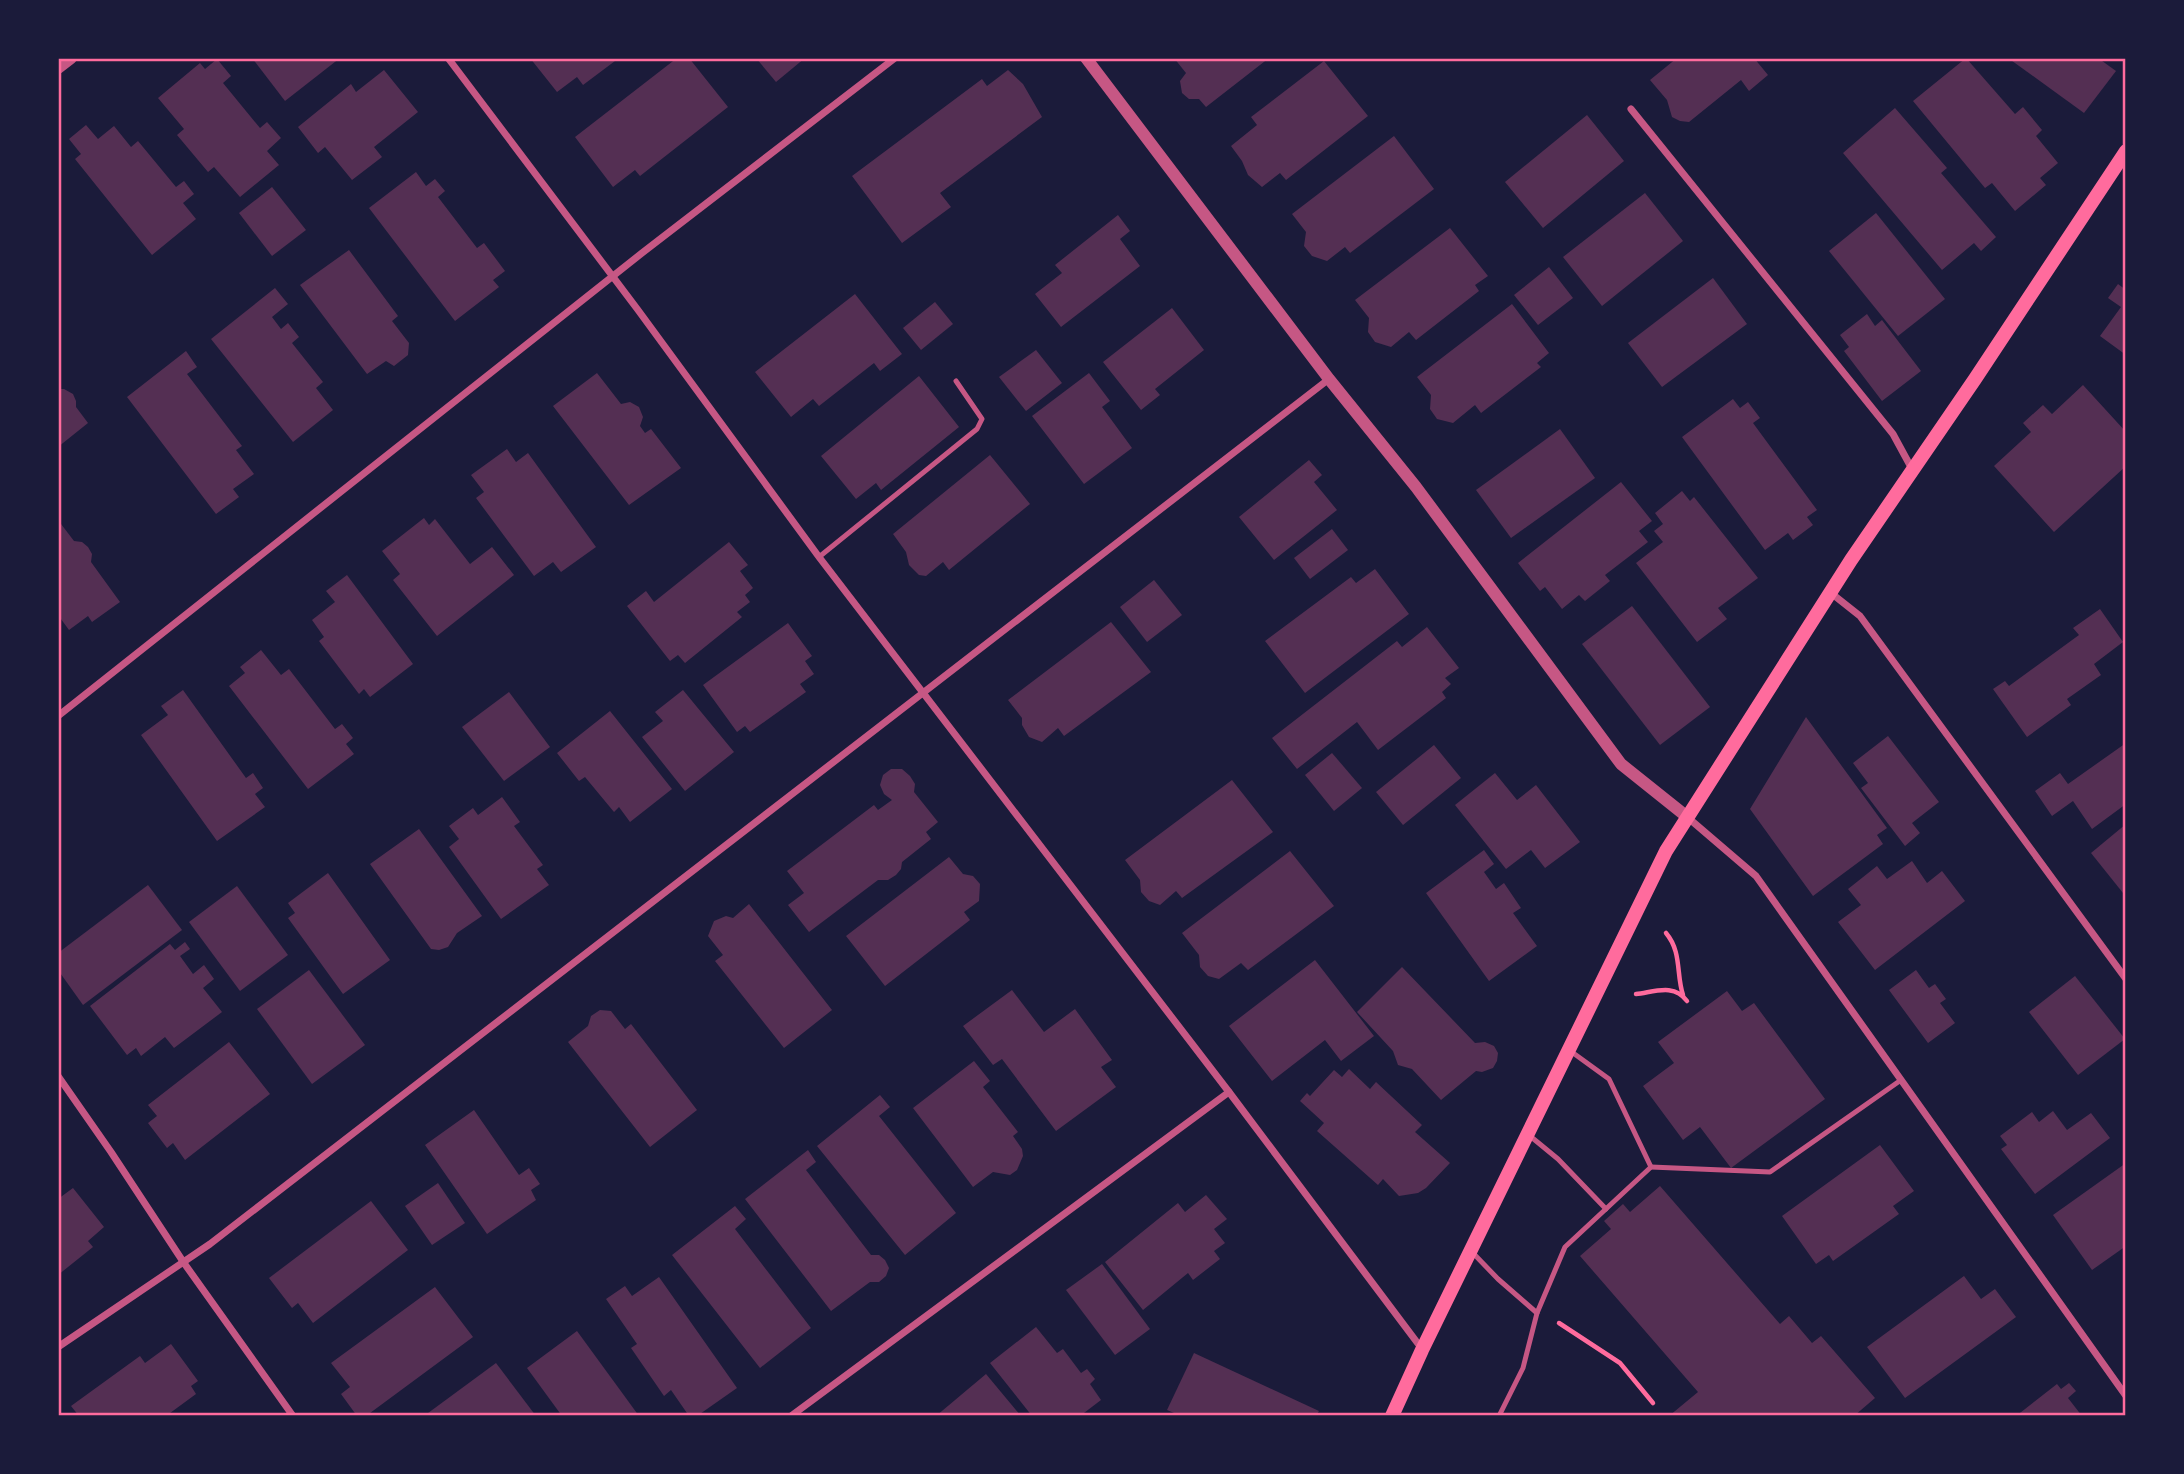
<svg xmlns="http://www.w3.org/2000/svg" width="2184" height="1474" viewBox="0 0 2184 1474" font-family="Rubik,sans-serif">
<rect width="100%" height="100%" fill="#1b1b3a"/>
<g fill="#542f53">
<polygon points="252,58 340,58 285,101"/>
<polygon points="530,58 619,58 583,85 577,77 557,92"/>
<polygon points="677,58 689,58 728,107 640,176 635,170 613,187 575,137"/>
<polygon points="756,58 805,58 776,82"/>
<polygon points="1174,58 1269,58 1206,107 1199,99 1189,99 1182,93 1180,81 1186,73"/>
<polygon points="1677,58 1754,58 1768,75 1749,91 1741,80 1689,122 1680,121 1672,117 1667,100 1650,80"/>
<polygon points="1966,58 2015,114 2023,107 2042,130 2036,136 2058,163 2040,178 2046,185 2015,211 1992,183 1985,188 1913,101"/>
<polygon points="2008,58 2098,58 2116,71 2084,113"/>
<polygon points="217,59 231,76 223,83 260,128 267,122 281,138 267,151 279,165 240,197 214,167 208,172 177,135 184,129 158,98 200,63 205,69"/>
<polygon points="1324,61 1368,116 1286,180 1280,173 1262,187 1248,175 1242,161 1231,146 1257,125 1251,117"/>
<polygon points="384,70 418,112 374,147 382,157 352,180 325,147 318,153 298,127 351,84 356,92"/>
<polygon points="1008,70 1023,84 1042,117 940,193 951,207 902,243 852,176 982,79 987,86"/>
<polygon points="1895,108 1947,168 1941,173 1996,237 1981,251 1974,243 1942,270 1843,153"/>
<polygon points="1587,115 1624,161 1543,228 1505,182"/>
<polygon points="86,125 98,139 114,126 131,147 138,141 176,187 184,181 194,194 183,203 196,219 152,255 75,159 81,154 69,139"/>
<polygon points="1394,136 1434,189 1350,253 1345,247 1327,261 1312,256 1304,246 1306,232 1292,214"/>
<polygon points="416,172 426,186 435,179 445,191 438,197 477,248 484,243 505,271 493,280 499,287 455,321 369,208"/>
<polygon points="272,187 306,230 272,256 239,213"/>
<polygon points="1645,193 1683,241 1602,306 1563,257"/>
<polygon points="1876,213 1945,299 1898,336 1829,251"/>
<polygon points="1118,215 1130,231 1120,239 1140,266 1061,327 1035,294 1062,273 1055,265"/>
<polygon points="1450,228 1488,276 1475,285 1479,291 1416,340 1409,332 1391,347 1375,342 1368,332 1369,318 1355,300"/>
<polygon points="349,250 398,316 392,321 409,343 408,355 394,366 386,361 367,374 300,285"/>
<polygon points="1549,267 1573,298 1538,325 1514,295"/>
<polygon points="1713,278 1747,324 1662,387 1628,343"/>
<polygon points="2118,284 2126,290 2126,355 2100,336 2121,307 2108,298"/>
<polygon points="275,288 288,304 272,317 281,329 288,323 299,337 292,343 323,382 316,388 333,410 293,442 211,339"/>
<polygon points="855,294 902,354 880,371 874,363 819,406 813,399 791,417 755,372"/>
<polygon points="935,302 953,324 921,350 903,328"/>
<polygon points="1512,304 1549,353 1537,363 1541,367 1481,413 1475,405 1453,423 1437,419 1430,409 1431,395 1417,377"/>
<polygon points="1172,308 1204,350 1155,389 1160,395 1141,410 1103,362"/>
<polygon points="1867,314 1875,326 1882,320 1921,371 1882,401 1844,351 1849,347 1840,335"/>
<polygon points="1036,350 1062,383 1026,411 999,377"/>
<polygon points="186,351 197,367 187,374 242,446 236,450 254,474 233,489 239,497 216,514 127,397"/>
<polygon points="597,373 621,404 630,402 639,407 643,417 640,426 645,433 651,429 681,468 629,505 553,406"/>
<polygon points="1089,373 1110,401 1102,407 1132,448 1084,484 1032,416"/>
<polygon points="919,376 959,427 881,490 876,483 856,499 821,456"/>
<polygon points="2083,385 2126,432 2126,466 2054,532 1994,466 2031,432 2023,423 2043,405 2052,414"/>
<polygon points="58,389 64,389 73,394 76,401 76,407 88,423 58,447"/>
<polygon points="1733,399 1740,408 1748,402 1760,418 1753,423 1817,510 1807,517 1813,525 1793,540 1788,533 1765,550 1682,437"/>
<polygon points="1560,429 1595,478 1511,538 1476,490"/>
<polygon points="507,449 516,462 528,453 596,547 561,572 553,562 534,576 476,498 484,492 471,475"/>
<polygon points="990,455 1030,504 949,570 943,562 926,576 919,575 909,565 906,552 893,534"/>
<polygon points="1309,460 1322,475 1314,482 1337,510 1274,560 1239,517"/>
<polygon points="1621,482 1652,521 1639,531 1648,542 1605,575 1610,581 1585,601 1579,595 1562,609 1545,587 1540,591 1518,563"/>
<polygon points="1682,491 1690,501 1694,497 1758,578 1718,608 1727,619 1697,642 1636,563 1663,542 1654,531 1663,524 1655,513"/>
<polygon points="424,518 429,525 435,519 470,564 492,547 514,575 437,636 393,580 400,574 382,551"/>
<polygon points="58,520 74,541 82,542 88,547 92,554 91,562 120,602 92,622 88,616 69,630 58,615"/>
<polygon points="1332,529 1348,550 1310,579 1294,558"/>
<polygon points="729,542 748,565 740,571 753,588 745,595 750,602 737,612 742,617 685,663 678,655 670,661 627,606 646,591 654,602"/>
<polygon points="1375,569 1409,614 1305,693 1265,641 1351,577 1356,583"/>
<polygon points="347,575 413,664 370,697 364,689 359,694 319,641 324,637 312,620 335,602 326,591"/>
<polygon points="1154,580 1182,615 1147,642 1120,607"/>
<polygon points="1632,606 1710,707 1660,745 1582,644"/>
<polygon points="2100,609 2123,642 2094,664 2101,675 2067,699 2071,705 2027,737 1993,689 2005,681 2009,686 2079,635 2073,628"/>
<polygon points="1111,622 1151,672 1064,736 1058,728 1042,742 1029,737 1022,725 1022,718 1008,700"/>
<polygon points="788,623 812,656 805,661 814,674 800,684 806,692 750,732 745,726 737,732 703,685"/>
<polygon points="1427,627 1459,668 1445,678 1451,684 1442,692 1446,698 1378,750 1357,722 1297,769 1272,738 1397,641 1402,647"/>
<polygon points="261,650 281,675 289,669 335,729 342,724 353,738 346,744 354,754 308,789 229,686 245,673 240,667"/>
<polygon points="183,690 246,778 253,773 263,788 255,794 265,807 217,841 141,735 168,715 161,706"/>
<polygon points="683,690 734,752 685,791 642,737 663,721 655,712"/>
<polygon points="509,692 550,747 504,781 462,727"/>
<polygon points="610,711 672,789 630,822 619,807 614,812 585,777 579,781 557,753"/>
<polygon points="1806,717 1887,828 1877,835 1883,844 1813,896 1750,809"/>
<polygon points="1888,736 1939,802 1912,823 1920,833 1905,846 1861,788 1868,783 1853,763"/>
<polygon points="2126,743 2126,804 2092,829 2073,801 2052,816 2035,791 2060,773 2068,784"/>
<polygon points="1434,745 1461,778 1403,825 1376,792"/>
<polygon points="1332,753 1362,788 1334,811 1305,775"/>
<polygon points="891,769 902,769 910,776 915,784 914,792 938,822 926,832 931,839 902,862 901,869 896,875 888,880 878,880 809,932 788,905 804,893 787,871 874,805 878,810 892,800 884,794 880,785 883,775"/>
<polygon points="1495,773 1517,800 1536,785 1580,842 1545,868 1531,850 1506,869 1455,805"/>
<polygon points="1232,780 1273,832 1182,898 1176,891 1160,905 1149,901 1141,892 1140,880 1125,860"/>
<polygon points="502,797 520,822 514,826 543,865 537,869 549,885 501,919 449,847 459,839 449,826 473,808 478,815"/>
<polygon points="2126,824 2126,891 2123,893 2091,853"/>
<polygon points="419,829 482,916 457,933 448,947 439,950 431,949 370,864"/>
<polygon points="1484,850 1494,864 1484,872 1496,889 1504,883 1521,908 1513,913 1537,946 1489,981 1426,893"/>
<polygon points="1290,851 1334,906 1248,970 1241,963 1219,979 1208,976 1200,967 1199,955 1182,933"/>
<polygon points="949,857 963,874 973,876 980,884 979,901 964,912 970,920 885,986 846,936"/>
<polygon points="1912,861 1927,883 1942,871 1965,901 1875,970 1838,922 1861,905 1848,889 1877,866 1887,879"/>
<polygon points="328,873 390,960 343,994 288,918 295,913 288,903"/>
<polygon points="148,885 182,930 83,1005 58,970 58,953"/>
<polygon points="237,886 288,955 240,991 189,922"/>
<polygon points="749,904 832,1010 784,1048 715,961 723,955 708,936 714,921 726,916 733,918"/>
<polygon points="185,942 190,949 180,956 193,974 204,965 214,979 203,988 222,1012 174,1048 165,1037 141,1056 136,1048 127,1055 90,1006 170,944 175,950"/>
<polygon points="1315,960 1374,1036 1341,1061 1325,1040 1272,1081 1229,1026"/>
<polygon points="1402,967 1475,1043 1485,1042 1494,1046 1498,1053 1497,1061 1493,1068 1482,1072 1476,1071 1441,1100 1412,1069 1398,1065 1393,1051 1357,1012"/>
<polygon points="309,970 365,1045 312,1084 257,1009"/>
<polygon points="1916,970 1929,988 1935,984 1946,999 1940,1003 1955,1023 1928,1043 1889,990"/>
<polygon points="2075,976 2125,1039 2078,1075 2029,1012"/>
<polygon points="1012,990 1044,1032 1075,1009 1112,1060 1101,1067 1116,1087 1056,1131 1002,1059 993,1065 963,1026"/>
<polygon points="1727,991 1742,1011 1754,1003 1825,1099 1731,1168 1700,1127 1683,1140 1643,1086 1674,1063 1658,1042"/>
<polygon points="600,1010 611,1011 625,1029 631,1024 697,1110 650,1147 568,1042 588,1026 591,1016"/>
<polygon points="229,1042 270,1094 185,1160 173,1143 167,1148 148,1123 157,1116 148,1105"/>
<polygon points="974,1061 990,1081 983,1087 1018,1132 1013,1136 1022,1149 1023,1156 1017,1170 1010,1175 993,1172 973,1187 913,1108"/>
<polygon points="1349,1069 1370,1089 1376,1082 1422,1125 1415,1132 1450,1163 1426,1188 1418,1193 1399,1196 1383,1179 1378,1185 1317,1131 1324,1123 1300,1101 1307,1093 1310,1096 1334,1070 1342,1077"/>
<polygon points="880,1095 890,1107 879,1116 956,1213 905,1255 817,1146"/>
<polygon points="474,1110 519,1175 529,1168 540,1184 531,1190 536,1200 487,1234 425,1145"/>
<polygon points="2053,1111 2067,1130 2091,1113 2110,1138 2035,1194 2001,1149 2007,1145 2000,1136 2032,1112 2039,1122"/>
<polygon points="1880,1145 1914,1191 1893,1206 1899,1214 1833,1261 1829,1255 1816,1264 1782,1216"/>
<polygon points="808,1150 816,1162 806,1170 871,1255 879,1255 885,1260 889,1268 886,1276 879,1282 870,1282 831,1311 745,1199"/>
<polygon points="2126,1163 2126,1246 2092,1270 2053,1215"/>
<polygon points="438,1183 465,1223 432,1245 405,1206"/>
<polygon points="1660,1186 1780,1324 1789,1316 1812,1343 1821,1336 1875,1398 1854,1416 1669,1416 1698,1392 1580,1256 1611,1229 1604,1221 1623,1204 1630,1212"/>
<polygon points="73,1188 104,1227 88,1241 93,1247 58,1275 58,1199"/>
<polygon points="1206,1195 1227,1219 1214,1229 1225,1243 1214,1251 1220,1259 1193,1280 1188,1273 1143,1310 1105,1262 1178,1203 1185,1212"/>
<polygon points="371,1201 408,1250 313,1323 298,1303 292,1308 269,1278"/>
<polygon points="735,1206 746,1219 735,1229 811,1328 760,1368 672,1255"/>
<polygon points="1102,1264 1150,1329 1115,1355 1066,1290"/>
<polygon points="1964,1276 1981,1299 1995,1289 2016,1317 1905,1398 1867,1347"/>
<polygon points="659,1277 737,1388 697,1416 689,1416 671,1390 664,1396 631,1348 637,1344 606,1299 625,1286 632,1296"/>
<polygon points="435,1287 473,1337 366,1416 357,1416 341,1394 350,1387 331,1363"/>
<polygon points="1036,1327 1057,1353 1063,1349 1081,1373 1087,1369 1095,1379 1090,1384 1101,1400 1080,1416 1032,1416 990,1363"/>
<polygon points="577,1331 639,1416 562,1416 527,1368"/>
<polygon points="171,1344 198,1381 191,1386 196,1394 166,1416 79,1416 71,1406 140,1356 145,1363"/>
<polygon points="1194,1353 1319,1411 1316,1416 1181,1416 1167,1410"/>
<polygon points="496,1363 536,1416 424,1416"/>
<polygon points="986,1374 1021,1416 936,1416"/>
<polygon points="2069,1383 2076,1391 2068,1398 2082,1416 2016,1416 2057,1384 2061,1389"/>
</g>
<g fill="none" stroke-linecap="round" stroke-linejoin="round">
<g stroke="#ff6b9d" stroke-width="4.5">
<path d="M 1666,933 C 1682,952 1676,974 1683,995"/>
<path d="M 1636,994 C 1654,992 1674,983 1687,1001"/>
<polyline points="1559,1323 1620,1363 1653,1403"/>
</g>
<g stroke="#c65784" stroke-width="5">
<polyline points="819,557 977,429 982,419 956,381"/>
<polyline points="1530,1136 1558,1159 1606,1209"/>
<polyline points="1651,1167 1770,1172 1901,1080"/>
<polyline points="1472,1252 1498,1279 1537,1313 1523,1368 1499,1416"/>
<polyline points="1537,1313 1565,1247 1651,1167 1609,1079 1569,1050"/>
</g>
<g stroke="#c65784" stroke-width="7">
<polyline points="448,58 638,310 819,557 1229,1092 1422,1349"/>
<polyline points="1631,109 1893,434 1912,469"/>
<polyline points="1831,593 1860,616 2126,979"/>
<polyline points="58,716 642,253 895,58"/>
<polyline points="1686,816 1756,876 2126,1396"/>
<polyline points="58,1076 111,1152 184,1263 293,1416"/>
<polyline points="58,1347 210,1244 1329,379"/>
<polyline points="791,1416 1229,1092"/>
</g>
<g stroke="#c65784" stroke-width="12">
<polyline points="1086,58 1329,379 1416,487 1621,764 1686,816"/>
<polyline points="58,68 71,58"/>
</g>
<polyline stroke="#ff6b9d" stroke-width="14" points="1392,1416 1422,1350 1666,851 1851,560 1975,379 2126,151"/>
</g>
<rect width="2184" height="1474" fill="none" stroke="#1b1b3a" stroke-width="119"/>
<rect x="60" y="60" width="2064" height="1354" fill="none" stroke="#ff6b9d" stroke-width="2.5"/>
</svg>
